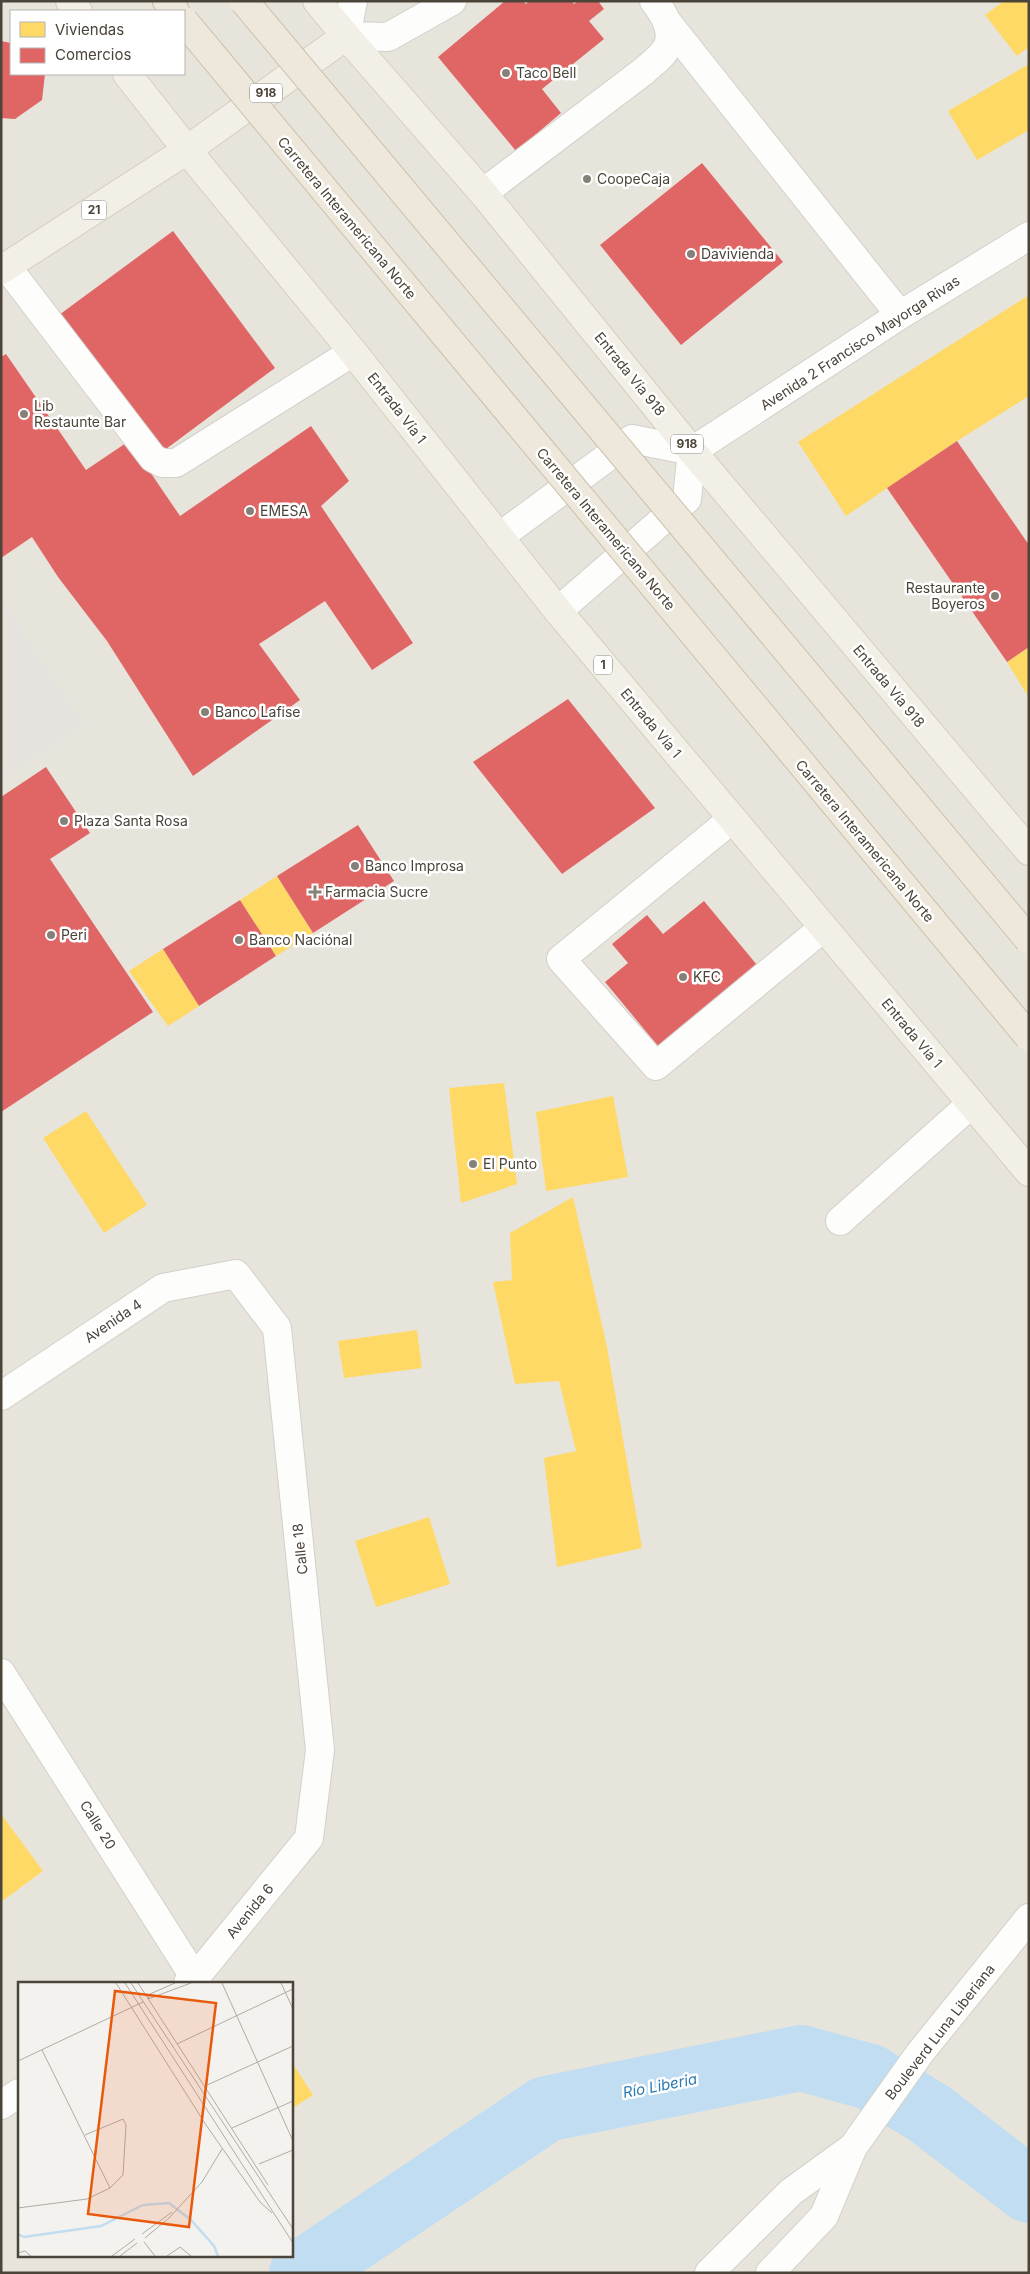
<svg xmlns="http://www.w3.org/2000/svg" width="1030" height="2274" viewBox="0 0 1030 2274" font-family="Inter,sans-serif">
<rect width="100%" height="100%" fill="#f4f2ee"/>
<path fill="#e7e4dc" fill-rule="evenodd" d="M 1,1 L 1029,1 L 1029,2273 L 1,2273 ZM 11,11 L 184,11 L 184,74 L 11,74 ZM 19,1983 L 291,1983 L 291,2255 L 19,2255 Z"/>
<polygon fill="#e6e3df" points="1,597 84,726 1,779"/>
<g fill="#ffd966">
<polygon points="1004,1 1029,1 1029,47 1017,56 985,15"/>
<polygon points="1029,64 1029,130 977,160 948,111"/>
<polygon points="1029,295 1029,396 957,441 846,516 798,442"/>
<polygon points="1029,647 1029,698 1007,662"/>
<polygon points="277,876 313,933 276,956 240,900"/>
<polygon points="163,949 199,1006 168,1026 129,971"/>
<polygon points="504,1083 517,1184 461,1203 449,1088"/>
<polygon points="613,1096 628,1177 546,1191 536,1112"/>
<polygon points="86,1111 147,1205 104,1233 43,1138"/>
<polygon points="573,1197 607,1347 642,1548 557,1567 544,1458 576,1451 559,1381 515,1384 493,1282 512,1280 510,1233"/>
<polygon points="417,1330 422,1368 344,1378 338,1341"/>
<polygon points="429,1517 450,1584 376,1607 355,1541"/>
<polygon points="1,1814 43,1871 1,1902"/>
<polygon points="291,2061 313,2095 291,2109"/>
</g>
<g fill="#e06666">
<polygon points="505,1 523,1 526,4 529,1 572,1 574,4 578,1 598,1 604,9 589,21 604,39 542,89 561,113 516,151 438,57"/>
<polygon points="1,41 11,43 11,74 45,74 42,100 15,119 1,118"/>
<polygon points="702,163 783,262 681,345 600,245"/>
<polygon points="173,231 275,368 162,452 59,315"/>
<polygon points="6,354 86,470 129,441 180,516 311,426 349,481 321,506 413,643 372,670 325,601 259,644 300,700 193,776 107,641 58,577 32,537 1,558 1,357"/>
<polygon points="957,441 1029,545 1029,647 1007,662 887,488"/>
<polygon points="568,699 655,808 562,874 473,762"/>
<polygon points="46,767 90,833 50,859 153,1012 1,1112 1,797"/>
<polygon points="358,825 394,881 313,933 277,876"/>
<polygon points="240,900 276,956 199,1006 163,949"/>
<polygon points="704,901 762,971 663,1052 605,982 628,963 612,944 647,915 663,934"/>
</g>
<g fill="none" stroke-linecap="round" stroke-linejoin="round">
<polyline stroke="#c0ddf1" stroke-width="66" points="302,2273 546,2109 801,2058 870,2077 930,2114 1029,2190"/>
<defs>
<g id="minor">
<polyline points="353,1 346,36 388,37 452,1"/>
<polyline points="667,22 900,315"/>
<path d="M 483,193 L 644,71 C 650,65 659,59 664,52 C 677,36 665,15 654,1"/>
<polyline points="7,267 153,458 162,463 176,463 353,352"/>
<polyline points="692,451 900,315 1029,236"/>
<polyline points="499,537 632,439 692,451"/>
<polyline points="558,611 687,499 692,451"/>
<polyline points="731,820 561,959 656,1066 823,928"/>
<polyline points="840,1221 971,1104"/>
<polyline points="1,1396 163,1288 236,1274 277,1328 320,1750 309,1838 195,1978 188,1983"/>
<polyline points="1,1673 195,1978"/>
<polyline points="1,2105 19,2093"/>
<polyline points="709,2273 791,2192 853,2147"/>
<polyline points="770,2273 824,2216 853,2147 920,2053 1029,1918"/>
</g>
<g id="major">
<polyline points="70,1 78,11"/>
<polyline points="317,1 346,36 483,193 692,451 1029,851"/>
<polyline points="127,74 187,150 353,352 558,611 1029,1172"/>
<polyline points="1,270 187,150 346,36"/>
</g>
<polyline id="highway" points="167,1 175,11"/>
</defs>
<use href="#minor" stroke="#d2d0cb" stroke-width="30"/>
<use href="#major" stroke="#d6cebb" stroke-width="30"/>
<use href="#highway" stroke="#ccbfa9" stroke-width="30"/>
<use href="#minor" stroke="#fdfdfc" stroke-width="28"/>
<use href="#major" stroke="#f2efe6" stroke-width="28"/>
<use href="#highway" stroke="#ede8db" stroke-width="28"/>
<defs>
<g id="highway-bridge">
<polyline points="244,1 1029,940"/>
<polyline points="184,21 1029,1037"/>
</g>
</defs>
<use href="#highway-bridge" stroke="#ccbfa9" stroke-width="30" stroke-linecap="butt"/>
<use href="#highway-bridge" stroke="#ede8db" stroke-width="28"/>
</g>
<g fill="#868178" stroke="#fff" stroke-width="2">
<circle cx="506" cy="73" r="5"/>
<circle cx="587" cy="179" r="5"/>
<circle cx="691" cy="254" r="5"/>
<circle cx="24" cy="414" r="5"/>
<circle cx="250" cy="511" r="5"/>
<circle cx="995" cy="596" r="5"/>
<circle cx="205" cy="712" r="5"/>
<circle cx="64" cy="821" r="5"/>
<circle cx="355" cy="866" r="5"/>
<path d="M312.5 884.5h5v5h5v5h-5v5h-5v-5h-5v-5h5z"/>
<circle cx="51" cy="935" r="5"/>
<circle cx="239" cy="940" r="5"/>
<circle cx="683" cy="977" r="5"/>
<circle cx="473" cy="1164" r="5"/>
</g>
<g text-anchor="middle" stroke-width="5" stroke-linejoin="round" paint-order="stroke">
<g fill="#fff" stroke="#817c74" stroke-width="1">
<rect x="250" y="83.5" width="32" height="19" rx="4"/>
<rect x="81.5" y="200.5" width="25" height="19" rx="4"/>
<rect x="671" y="434.5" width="32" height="19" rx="4"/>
<rect x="594" y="655.5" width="18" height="19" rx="4"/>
</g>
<g font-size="12" font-weight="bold" fill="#4b4439">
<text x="266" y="97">918</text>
<text x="94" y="214">21</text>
<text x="687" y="448">918</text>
<text x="603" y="669">1</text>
</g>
<g font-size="14" fill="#4b4439" stroke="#fff" text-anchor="start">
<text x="516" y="78">Taco Bell</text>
<text x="597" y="184">CoopeCaja</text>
<text x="701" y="259">Davivienda</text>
<text x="34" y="411">Lib<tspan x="34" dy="16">Restaunte Bar</tspan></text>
<text x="260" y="516">EMESA</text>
<text x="985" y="593" text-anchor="end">Restaurante<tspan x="985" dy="16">Boyeros</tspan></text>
<text x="215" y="717">Banco Lafise</text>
<text x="74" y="826">Plaza Santa Rosa</text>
<text x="365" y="871">Banco Improsa</text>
<text x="325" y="897">Farmacia Sucre</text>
<text x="61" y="940">Peri</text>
<text x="249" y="945">Banco Naciónal</text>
<text x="693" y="982">KFC</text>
<text x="483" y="1169">El Punto</text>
</g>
<g font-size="14" fill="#4b4439" stroke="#fff">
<text transform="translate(347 218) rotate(50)" y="5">Carretera Interamericana Norte</text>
<text transform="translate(860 343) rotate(-33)" y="5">Avenida 2 Francisco Mayorga Rivas</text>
<text transform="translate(630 374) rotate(51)" y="5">Entrada Vía 918</text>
<text transform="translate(397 408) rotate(52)" y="5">Entrada Vía 1</text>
<text transform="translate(606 529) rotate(50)" y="5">Carretera Interamericana Norte</text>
<text transform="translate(889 686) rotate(50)" y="5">Entrada Vía 918</text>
<text transform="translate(651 723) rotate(50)" y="5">Entrada Vía 1</text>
<text transform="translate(865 841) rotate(50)" y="5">Carretera Interamericana Norte</text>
<text transform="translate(912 1033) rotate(50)" y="5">Entrada Vía 1</text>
<text transform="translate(113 1321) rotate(-34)" y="5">Avenida 4</text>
<text transform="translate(300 1549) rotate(-96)" y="5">Calle 18</text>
<text transform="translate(98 1825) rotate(58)" y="5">Calle 20</text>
<text transform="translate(250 1911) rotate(-51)" y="5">Avenida 6</text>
<text transform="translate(940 2032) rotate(-52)" y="5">Bouleverd Luna Liberiana</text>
</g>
<g font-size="15" font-style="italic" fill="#2e7ab2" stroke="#fff">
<text transform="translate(660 2086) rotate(-11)" y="5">Río Liberia</text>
</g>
</g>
<g transform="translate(18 1982)">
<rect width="275" height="275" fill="#f4f2ee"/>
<path fill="none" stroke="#c0ddf1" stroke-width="2.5" d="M 0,252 L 6,255 L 83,244 L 125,223 L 151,221 L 173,238 L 196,264 L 200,274"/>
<path fill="none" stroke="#b0aca6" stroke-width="1" d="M 98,1 L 188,143 L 242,220 L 254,231M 107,1 L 275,261M 113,1 L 275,247M 120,1 L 250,203M 204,1 L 275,159M 263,1 L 275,27M 130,17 L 173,1M 130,17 L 132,12 L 157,1M 159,62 L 275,7M 24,68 L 92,206M 0,79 L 125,20M 187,104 L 275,64M 214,146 L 275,119M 241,182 L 275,168M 0,226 L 69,217 L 92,206 L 105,193 L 108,143 L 105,137 L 67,153M 124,252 L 154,230M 127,256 L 151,236 L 184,200 L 204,167M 126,260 L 137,274M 0,271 L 7,269 L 13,274M 94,274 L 117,257M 102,274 L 119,261M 149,274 L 162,265 L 173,274"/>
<path fill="#e8590c" fill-opacity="0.15" stroke="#e8590c" stroke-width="2.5" d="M 97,9 L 198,21 L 171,245 L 70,232 Z"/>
<rect width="275" height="275" fill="none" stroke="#4b4439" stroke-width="2.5"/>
</g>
<rect width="1030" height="2274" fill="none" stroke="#4b4439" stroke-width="5"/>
<rect x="10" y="10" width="175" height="65" fill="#ffffff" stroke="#b7b4b0"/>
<rect x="20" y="22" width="25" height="15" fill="#ffd966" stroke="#b7b4b0"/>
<text x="55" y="35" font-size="15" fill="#4b4439">Viviendas</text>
<rect x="20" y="48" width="25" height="15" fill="#e06666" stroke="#b7b4b0"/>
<text x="55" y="60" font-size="15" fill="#4b4439">Comercios</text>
</svg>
